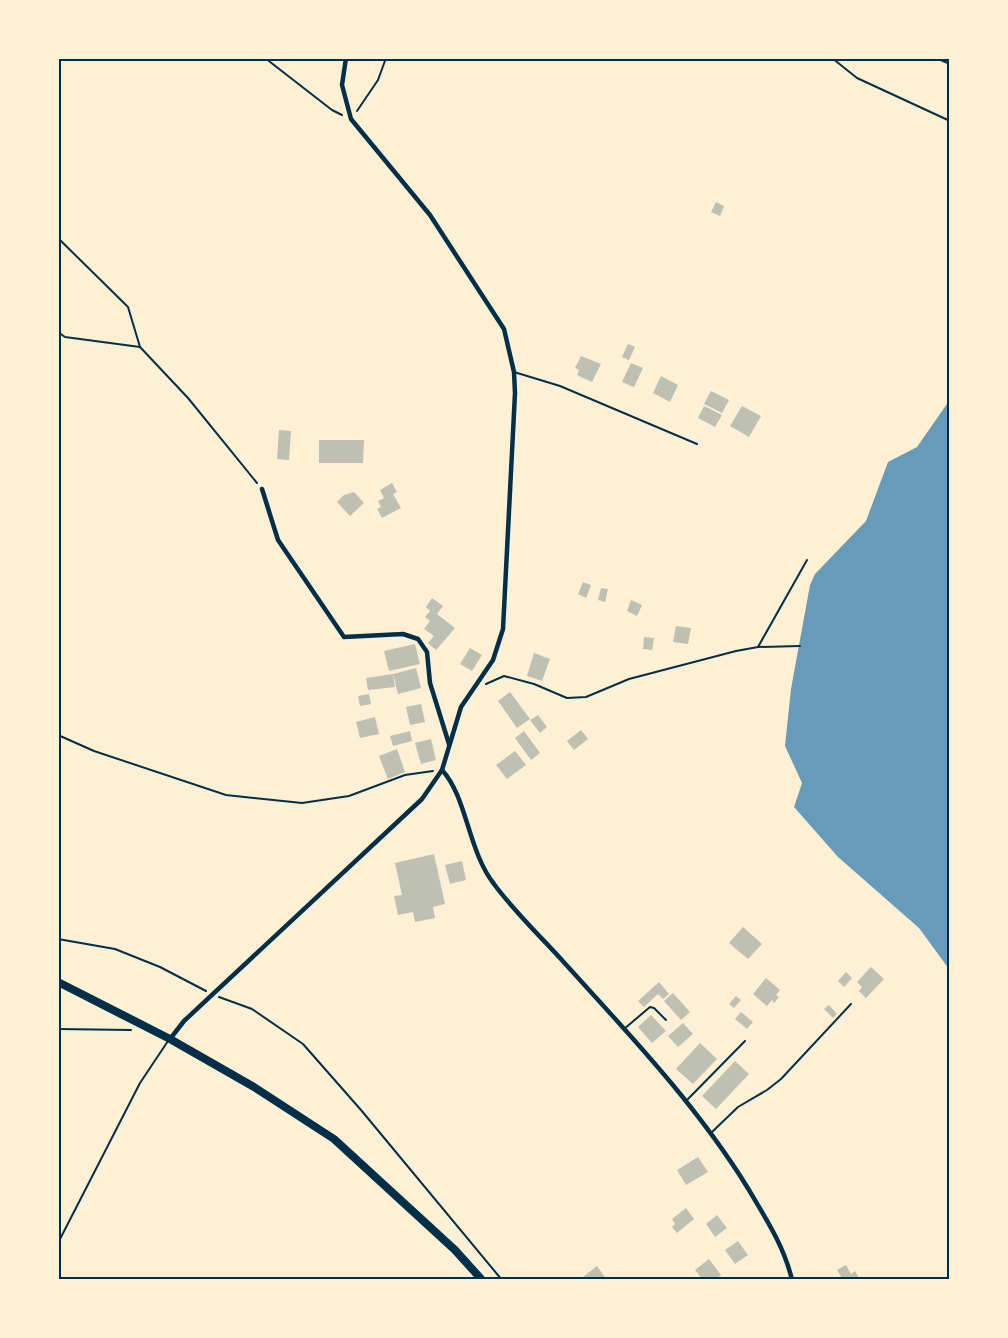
<svg xmlns="http://www.w3.org/2000/svg" width="1008" height="1338" viewBox="0 0 1008 1338" font-family="'Work Sans',sans-serif">
<rect width="100%" height="100%" fill="#fdf0d5"/>
<polygon fill="#669bbc" points="949,401 949,969 919,928 838,857 794,807 802,783 785,746 791,689 810,585 815,574 866,521 888,462 917,447"/>
<g fill="#bec0b2">
<polygon points="716,202 724,206 720,216 711,212"/>
<polygon points="628,344 635,347 629,360 622,357"/>
<polygon points="581,356 601,364 592,382 577,375 579,370 575,368"/>
<polygon points="631,363 643,368 634,387 622,382"/>
<polygon points="661,376 678,385 670,402 653,393"/>
<polygon points="711,391 729,400 722,413 704,404"/>
<polygon points="704,406 722,415 715,427 698,418"/>
<polygon points="742,406 761,416 749,437 730,426"/>
<polygon points="279,430 291,431 289,460 277,459"/>
<polygon points="319,440 364,440 363,463 319,463"/>
<polygon points="392,483 397,492 393,494 401,508 382,518 377,509 381,507 378,501 384,498 380,490"/>
<polygon points="354,492 364,503 350,516 337,502 344,495"/>
<polygon points="583,582 591,585 586,598 578,594"/>
<polygon points="601,588 608,589 605,602 598,600"/>
<polygon points="432,598 443,606 437,614 455,628 436,650 428,643 434,636 424,629 430,621 425,617 430,611 426,607"/>
<polygon points="631,600 642,605 637,616 627,611"/>
<polygon points="676,626 691,628 688,644 673,642"/>
<polygon points="644,637 654,638 652,650 643,649"/>
<polygon points="415,644 420,664 389,671 384,651"/>
<polygon points="470,648 482,655 472,671 460,664"/>
<polygon points="534,653 550,659 542,681 527,676"/>
<polygon points="416,668 421,688 398,694 393,674 395,687 368,690 366,678 393,674"/>
<polygon points="510,692 530,719 517,728 498,701"/>
<polygon points="369,694 371,704 360,706 358,696"/>
<polygon points="421,704 425,722 410,725 406,707"/>
<polygon points="538,715 547,727 540,733 530,720"/>
<polygon points="375,717 379,734 360,738 356,722"/>
<polygon points="581,730 588,739 574,750 567,741"/>
<polygon points="410,731 412,741 393,746 390,736"/>
<polygon points="524,731 540,753 531,760 515,738"/>
<polygon points="431,739 436,760 421,764 415,743"/>
<polygon points="397,749 405,772 388,779 379,756"/>
<polygon points="515,751 526,765 507,779 496,765"/>
<polygon points="434,854 445,904 433,907 435,918 415,922 413,912 398,915 394,896 402,895 395,863"/>
<polygon points="462,861 466,880 450,884 445,865"/>
<polygon points="743,927 762,944 748,959 729,943"/>
<polygon points="871,967 884,979 866,998 859,991 862,987 857,982"/>
<polygon points="846,972 852,978 844,987 838,981"/>
<polygon points="766,978 780,990 776,995 779,997 774,1003 772,1000 767,1006 753,994"/>
<polygon points="659,982 669,994 663,999 658,994 644,1007 638,1001"/>
<polygon points="673,993 690,1012 681,1020 664,1001"/>
<polygon points="736,996 741,1000 734,1008 729,1004"/>
<polygon points="829,1005 837,1014 833,1018 824,1009"/>
<polygon points="741,1012 753,1022 747,1029 735,1019"/>
<polygon points="651,1015 666,1031 652,1043 638,1027"/>
<polygon points="683,1023 693,1034 678,1047 668,1036"/>
<polygon points="700,1043 717,1059 693,1084 676,1069"/>
<polygon points="735,1061 749,1074 716,1109 702,1096"/>
<polygon points="698,1157 708,1172 686,1185 677,1170"/>
<polygon points="686,1208 694,1219 677,1233 672,1227 675,1224 672,1219"/>
<polygon points="717,1215 727,1228 715,1237 706,1224"/>
<polygon points="738,1241 748,1255 735,1264 725,1250"/>
<polygon points="709,1259 721,1275 715,1280 703,1280 695,1270"/>
<polygon points="846,1265 851,1274 855,1271 859,1278 843,1280 837,1270"/>
<polygon points="597,1266 607,1280 584,1280 583,1277"/>
</g>
<g fill="none" stroke-linecap="round" stroke-linejoin="round">
<g stroke="#003049" stroke-width="2">
<polyline points="265,58 332,110 342,115"/>
<polyline points="832,58 857,78 950,121"/>
<polyline points="936,58 950,64"/>
<polyline points="357,111 378,80 386,58"/>
<polyline points="58,238 128,307 140,347 188,398 257,483"/>
<polyline points="58,332 65,337 140,347"/>
<polyline points="758,647 807,560"/>
<polyline points="486,684 504,676 534,684 567,698 586,697 629,679 736,651 758,647 800,646"/>
<polyline points="58,735 94,751 226,795 302,803 349,796 405,775 433,771"/>
<polyline points="58,939 115,949 160,967 206,991"/>
<polyline points="219,997 252,1009 303,1044 361,1110 502,1280"/>
<polyline points="58,1029 131,1030"/>
</g>
<g stroke="#003049" stroke-width="2">
<polyline points="514,372 560,386 697,444"/>
<polyline points="624,1029 650,1007 654,1008 666,1020"/>
<polyline points="687,1100 745,1041"/>
<polyline points="712,1132 738,1107 767,1090 781,1079 851,1004"/>
<polyline points="58,1243 140,1083 168,1041"/>
</g>
<g stroke="#003049" stroke-width="4.5">
<polyline points="262,489 278,540 344,637 403,634 418,639 427,652 430,683 449,744"/>
<path d="M 442,770 C 467,797 468,851 494,884 C 513,910 538,934 560,958 C 627,1032 697,1105 749,1190 C 766,1219 784,1246 792,1280"/>
<polyline points="170,1039 184,1021 422,799 442,770 461,707 493,660 503,629 515,393 514,372 504,329 430,215 351,119 342,85 346,58"/>
</g>
<polyline stroke="#003049" stroke-width="8" points="58,982 170,1039 254,1087 334,1139 455,1250 482,1280"/>
</g>
<rect width="1008" height="1338" fill="none" stroke="#fdf0d5" stroke-width="120"/>
<rect x="60" y="60" width="888" height="1218" fill="none" stroke="#003049" stroke-width="2"/>
</svg>
